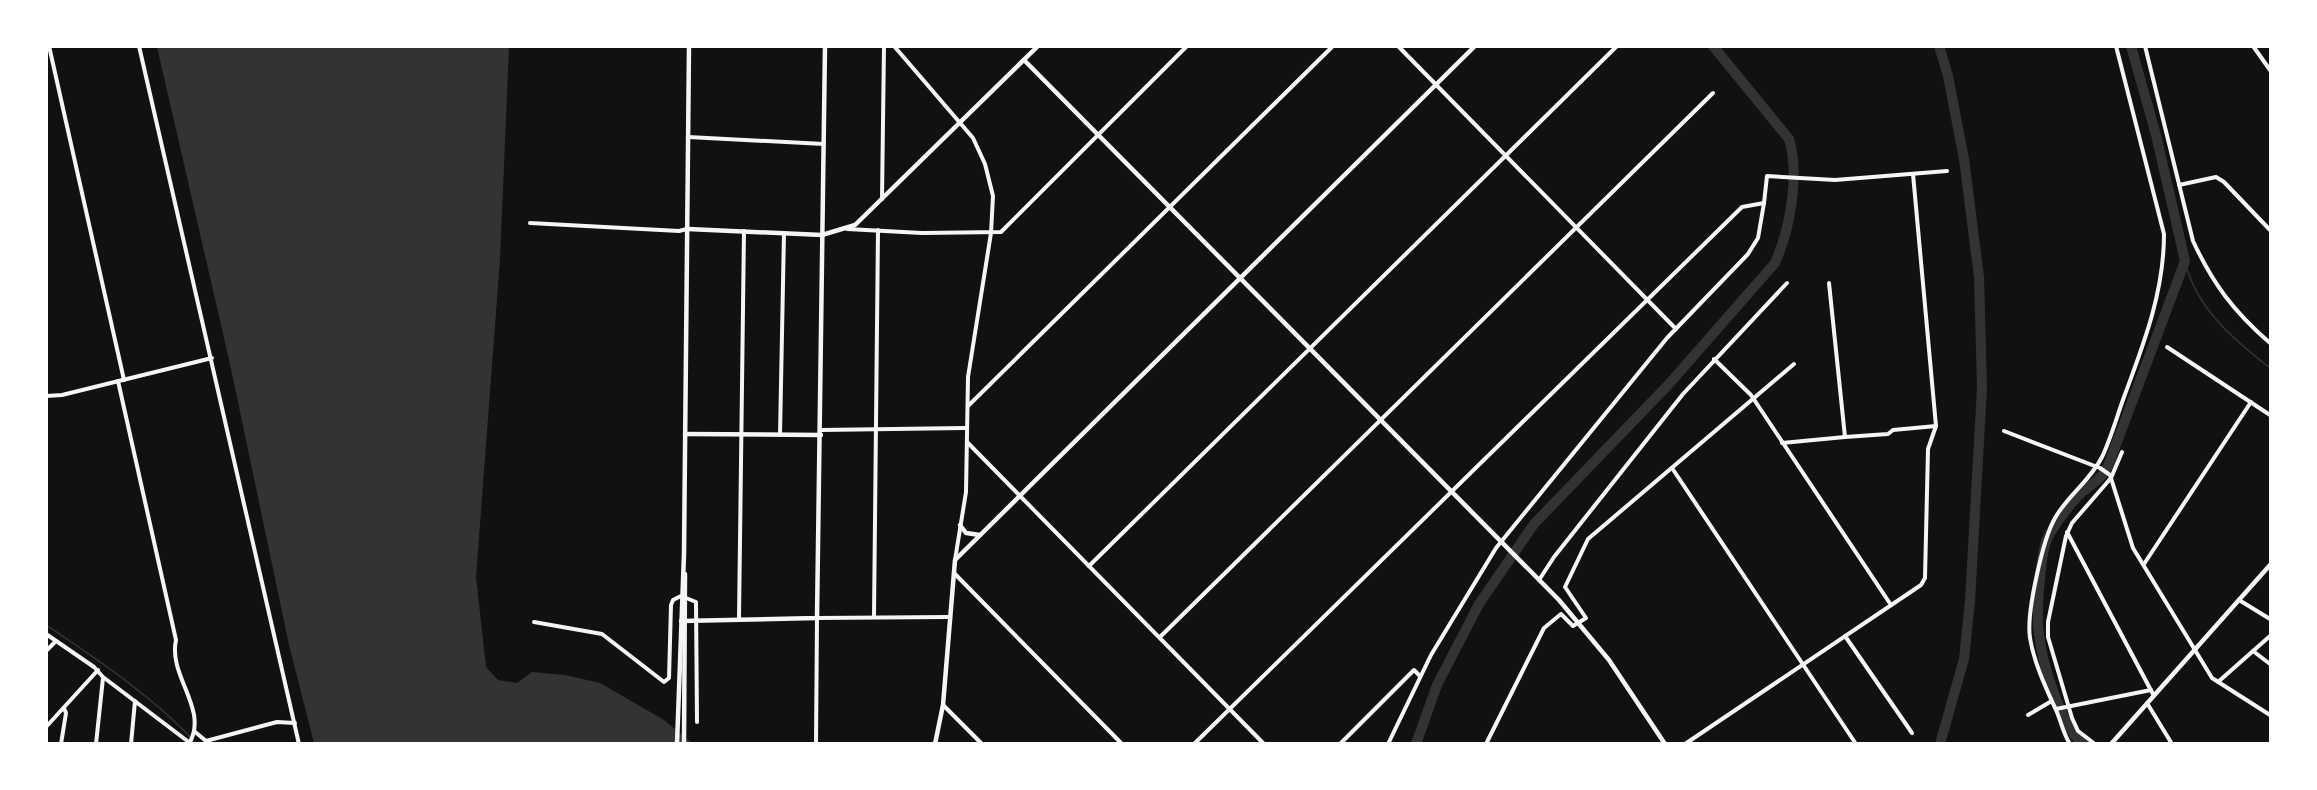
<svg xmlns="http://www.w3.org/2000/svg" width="2317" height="790" viewBox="0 0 2317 790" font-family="Quicksand,sans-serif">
<rect width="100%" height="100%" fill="#111"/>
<polygon fill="#333" points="157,47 509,47 500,259 476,577 486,667 498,680 517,683 532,672 565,675 600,683 664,720 692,743 314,743 289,645 230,364"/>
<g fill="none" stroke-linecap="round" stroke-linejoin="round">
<g stroke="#333" stroke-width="1.5">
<path d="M 2185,261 C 2195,307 2234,340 2270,368"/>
<path d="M 46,625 C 98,660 154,697 197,744"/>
</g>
<g stroke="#333" stroke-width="10">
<polyline points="1939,46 1948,76 1964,159 1979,277 1982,388 1970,601 1964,659 1940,744"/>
<path d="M 1416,744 L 1437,685 L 1479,604 L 1534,524 L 1669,384 L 1775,263 C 1790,229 1800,175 1789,139 L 1713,46"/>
<path d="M 2083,744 C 2061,726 2042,663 2039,634 C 2036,617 2040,549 2049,535 C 2057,522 2069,505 2080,494 C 2091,484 2101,480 2108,466 L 2185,261 L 2156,135 L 2131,46"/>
</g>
<g stroke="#f5f5f5" stroke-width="4">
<polyline points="49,46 124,380"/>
<polyline points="139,46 299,744"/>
<polyline points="894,46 973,138 985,164 993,196 991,233 968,377 966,492 955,560"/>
<polyline points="1398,46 1676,329"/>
<path d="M 2145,46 L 2193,241 C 2213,284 2234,312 2270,343"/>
<polyline points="2253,46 2270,70"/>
<polyline points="688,137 824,144"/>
<polyline points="2179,185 2216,177 2224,182 2270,230"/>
<polyline points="882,199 884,46"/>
<polyline points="530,223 679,231 687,229"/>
<polyline points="847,229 922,233 1001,232 1187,46"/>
<polyline points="2167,347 2270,415"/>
<polyline points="1714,359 1751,395 1891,605"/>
<path d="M 118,381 L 176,640 C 168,676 208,708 190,742"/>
<polyline points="46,396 62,395 212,358"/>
<polyline points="968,406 1333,46"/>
<polyline points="821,430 965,428"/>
<polyline points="2004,431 2100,468 2110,475 2133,548 2212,678 2270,715"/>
<polyline points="780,435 784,233"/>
<polyline points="1845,437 1888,434 1893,430 1936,426"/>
<polyline points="967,442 1264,744"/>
<polyline points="1782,443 1845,437 1829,283"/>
<polyline points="1672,468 1856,744"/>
<polyline points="2067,532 2154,696"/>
<polyline points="2144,564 2251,402"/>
<polyline points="1089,566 1617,46"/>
<polyline points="955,574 1122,744"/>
<polyline points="1539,580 1554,557 1683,394 1787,283"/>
<polyline points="2239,600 2270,619"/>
<polyline points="874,616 878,230"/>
<polyline points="739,618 744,231"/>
<polyline points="534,622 602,634 664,682 669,678 671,605 673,600 681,596 696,602 697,722"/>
<polyline points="46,634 94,667 103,677 190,743"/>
<polyline points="1845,636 1912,733"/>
<polyline points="1160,637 1713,93"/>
<polyline points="46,651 56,641"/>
<polyline points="2253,651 2270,664"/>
<polyline points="2218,682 2270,636"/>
<polyline points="2147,703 2172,744"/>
<polyline points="943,705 982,744"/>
<polyline points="2056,709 2151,690"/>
<polyline points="2028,715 2050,702"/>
<polyline points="46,727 98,670"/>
<polyline points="194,731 206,741 277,722 295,723"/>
<polyline points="61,744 66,713 64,708"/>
<polyline points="96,744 103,678"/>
<polyline points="131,744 135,701"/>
<polyline points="816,744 817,618 948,617"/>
<polyline points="1194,744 1742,207 1764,203 1767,176 1835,180 1947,171"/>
<polyline points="1340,744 1414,670 1420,676"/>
<polyline points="1388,744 1431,655 1496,548 1667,338 1748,254 1758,238 1764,203"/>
<polyline points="1486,744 1544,628 1561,614 1573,626 1586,618 1565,587 1588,539 1794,364"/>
<polyline points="1685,744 1921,585 1925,578 1928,449 1936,426 1913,174"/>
<path d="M 2070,744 C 2063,733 2061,721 2056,710 C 2046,688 2034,663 2030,638 C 2026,613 2043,539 2055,518 C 2068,495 2090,481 2102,457 C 2111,438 2117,416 2124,397 C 2144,343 2164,292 2164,234 L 2116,46"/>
<polyline points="2095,744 2078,731 2072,718 2048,637 2048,622 2066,536 2072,523 2111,478 2122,452"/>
</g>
<g stroke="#f5f5f5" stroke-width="4.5">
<polyline points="1024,60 1559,600 1609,660 1665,744"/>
<polyline points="688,229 822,235 855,225 1038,46"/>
<polyline points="685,434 821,435"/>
<polyline points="960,525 966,533 980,535"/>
<polyline points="681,621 817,618 825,46"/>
<polyline points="677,744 684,554 689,46"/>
<polyline points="684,744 685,574"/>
<polyline points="935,744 943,705 955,560 1475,46"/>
<polyline points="2111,744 2270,565"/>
</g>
</g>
<rect width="2317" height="790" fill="none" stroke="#ffffff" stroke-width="96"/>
</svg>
